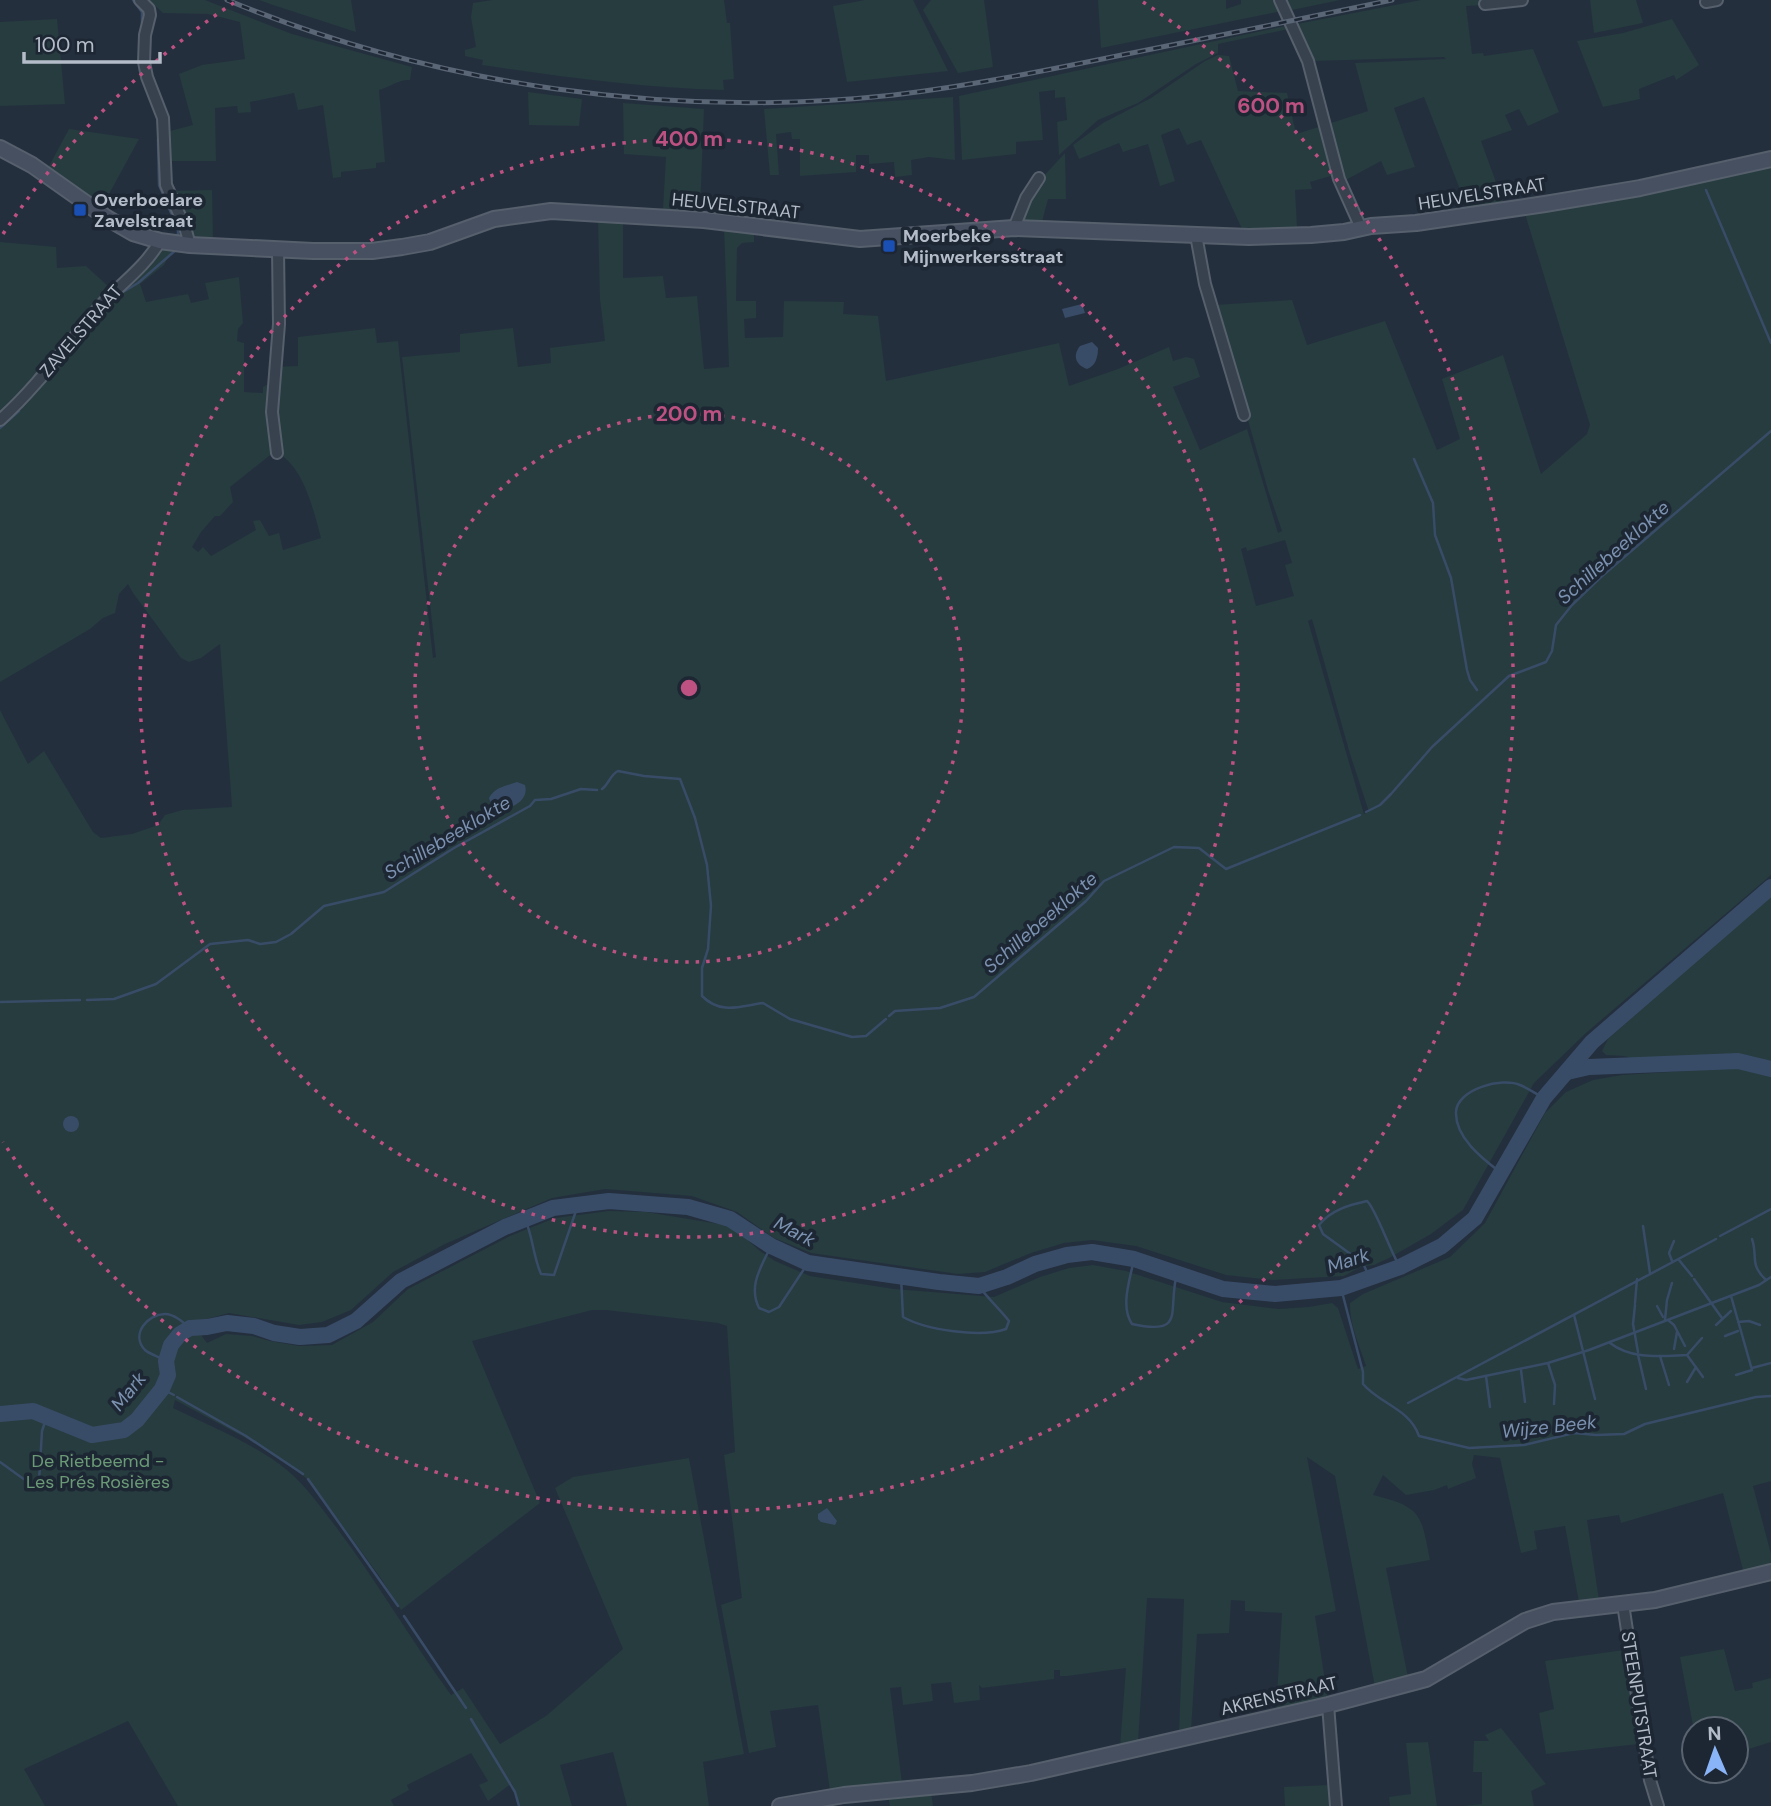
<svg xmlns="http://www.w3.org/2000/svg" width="1771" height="1806" viewBox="0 0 1771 1806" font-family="'DM Sans',sans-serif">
<rect width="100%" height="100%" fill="#242f3e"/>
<g fill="#263c3f" fill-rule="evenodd">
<path d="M 149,0 L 205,0 L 292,34 L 412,67 L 410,80 C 399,79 390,87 379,90 L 385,162 L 376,163 L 376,168 L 341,172 L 341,177 L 333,178 L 323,105 L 298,110 L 294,93 L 250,102 L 251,112 L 238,113 L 237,106 L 215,108 L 216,161 L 165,161 L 166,132 L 193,125 L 179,74 L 202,65 L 245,59 L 240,22 L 208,14 L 163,13 Z"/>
<polygon points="259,0 351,0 356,32 270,4"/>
<path d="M 492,0 L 724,0 L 727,23 L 730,23 L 734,79 L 723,80 L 724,90 C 642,88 562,77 482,65 L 483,60 L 465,56 L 465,50 L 476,47 L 471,17 L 473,3 Z"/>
<polygon points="865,0 913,0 948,71 847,82 833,6"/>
<polygon points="931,0 984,0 993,67 958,73 923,10"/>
<polygon points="1098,0 1226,0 1226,9 1241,4 1241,0 1278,0 1282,11 1101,48"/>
<polygon points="1287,0 1340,0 1292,10"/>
<polygon points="1421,0 1491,0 1486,5 1466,6 1472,54 1483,53 1484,56 1533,49 1559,112 1528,126 1519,109 1505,115 1512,130 1481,141 1504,204 1468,210 1424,97 1394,108 1415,167 1387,175 1381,161 1342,182 1331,123 1368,111 1355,63 1446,59 1444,57 1313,61 1297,24"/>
<polygon points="1590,0 1636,0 1643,23 1594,33"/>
<polygon points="57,19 65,104 0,106 0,22"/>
<polygon points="1672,19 1699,65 1676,80 1674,75 1639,89 1640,99 1603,107 1577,41 1623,33"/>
<polygon points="1290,25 1293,28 1218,44 1218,53 1196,64 1138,103 1098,120 1059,155 1057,122 1067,120 1065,97 1055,98 1055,90 1039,92 1043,140 1016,142 1016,154 962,160 959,96"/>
<polygon points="1218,55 1229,56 1238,91 1287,93 1296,134 1325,125 1334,175 1310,182 1312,189 1295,190 1297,227 1242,229 1201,140 1187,145 1179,128 1161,135 1175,181 1160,186 1148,144 1123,152 1119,143 1079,159 1073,145 1103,123 1151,98 1205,61"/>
<polygon points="528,92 582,99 579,126 529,125"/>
<polygon points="953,97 955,160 929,157 911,160 912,175 895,177 894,162 869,164 869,155 856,155 856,172 800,176 800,139 792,139 791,132 776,134 779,175 770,175 764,109"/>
<polygon points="623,103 704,109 700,211 663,209 666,157 624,154"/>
<polygon points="69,129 139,139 103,205 48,168"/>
<polygon points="1065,153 1066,199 1048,199 1042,222 1020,221 1041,179"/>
<path d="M 1771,165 L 1771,875 L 1586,1033 L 1534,1083 L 1463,1210 L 1431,1234 L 1389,1258 L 1374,1265 L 1360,1267 L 1344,1276 L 1273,1280 L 1226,1275 L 1136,1246 L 1092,1240 L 1064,1243 L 1031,1253 L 985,1272 L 958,1274 L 811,1253 L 774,1238 L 737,1212 L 692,1196 L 605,1189 L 552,1198 L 445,1244 L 393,1272 L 351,1310 L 322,1322 L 299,1325 L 229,1313 L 192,1323 L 207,1343 L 226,1334 L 252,1336 L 270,1341 L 299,1346 L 332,1345 L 373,1322 L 408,1289 L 510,1236 L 555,1218 L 609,1211 L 646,1212 L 725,1225 L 743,1236 L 760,1251 L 775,1261 L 810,1276 L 894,1289 L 994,1297 L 1040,1277 L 1069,1268 L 1093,1265 L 1126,1271 L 1222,1302 L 1279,1309 L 1309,1307 L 1332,1303 L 1338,1308 L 1358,1369 L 1366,1366 C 1360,1347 1349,1324 1350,1303 L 1363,1294 L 1450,1257 L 1485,1223 L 1545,1113 L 1566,1092 L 1593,1080 L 1622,1075 L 1734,1068 L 1771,1076 L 1771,1481 L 1753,1486 L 1771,1554 L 1771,1566 L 1743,1570 L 1723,1493 L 1621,1523 L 1619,1515 L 1587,1520 L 1599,1600 L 1579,1602 L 1565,1526 L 1534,1531 L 1537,1549 L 1521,1553 L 1500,1458 L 1474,1455 L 1472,1464 L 1476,1478 L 1448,1489 L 1447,1485 L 1434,1490 L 1406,1495 L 1383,1475 L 1373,1495 C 1422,1507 1421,1514 1430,1560 L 1386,1568 L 1408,1677 L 1375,1687 L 1335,1476 L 1307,1457 L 1336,1611 L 1315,1616 L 1328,1700 L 1276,1711 L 1282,1613 L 1245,1611 L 1245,1601 L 1231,1600 L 1229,1633 L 1197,1634 L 1191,1731 L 1179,1733 L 1184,1599 L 1147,1598 L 1138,1743 L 1120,1747 L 1126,1668 L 1067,1676 L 1060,1676 L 1060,1670 L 1054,1670 L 1054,1679 L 982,1688 L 979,1685 L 980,1700 L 954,1703 L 951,1682 L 931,1684 L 933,1701 L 903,1705 L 901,1687 L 890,1688 L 902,1783 L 830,1791 L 818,1705 L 770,1711 L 776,1747 L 749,1753 L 721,1605 L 742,1598 L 724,1455 L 735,1452 L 727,1326 L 718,1323 L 606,1310 L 592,1310 L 472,1341 L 540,1503 L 401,1610 L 380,1577 L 310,1481 L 268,1450 L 175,1400 L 173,1408 C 210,1426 255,1444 287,1470 C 306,1486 320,1506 336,1527 C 377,1581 411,1640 451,1695 L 463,1688 L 500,1744 L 546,1716 L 623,1649 L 555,1488 L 573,1477 L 689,1458 L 744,1754 L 703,1762 L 709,1806 L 627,1806 L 613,1752 L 560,1765 L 572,1806 L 520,1806 L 512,1783 L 488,1801 L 479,1785 L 488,1781 L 471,1753 L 407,1785 L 409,1790 L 391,1800 L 394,1806 L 178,1806 L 128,1721 L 24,1769 L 45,1806 L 0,1806 L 0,710 L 28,764 L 44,751 L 93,832 L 101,838 L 132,834 L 158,825 L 165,815 L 182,810 L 232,807 L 220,644 L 201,658 L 189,662 L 181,658 L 133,593 L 128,584 L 119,594 L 115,613 L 103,618 L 90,629 L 0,682 L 0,428 L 20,410 L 55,367 L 163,248 L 172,251 L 164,265 L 140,284 L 146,302 L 188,294 L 191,303 L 209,299 L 205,283 L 239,277 L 243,323 L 238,329 L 237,341 L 244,343 L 244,392 L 263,393 L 263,387 L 270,383 L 271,367 L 298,366 L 298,337 L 375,328 L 377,343 L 398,341 L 433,658 L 436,657 L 402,357 L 460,352 L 460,334 L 513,328 L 518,367 L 551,363 L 550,348 L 605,341 L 600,299 L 598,221 L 623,221 L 623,278 L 663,276 L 666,298 L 697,296 L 704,369 L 729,367 L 724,227 L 754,229 L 754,242 L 742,243 L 737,248 L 736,301 L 756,301 L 756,318 L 744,319 L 745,338 L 783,337 L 784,301 L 844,302 L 843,314 L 878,316 L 886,381 L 1059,343 L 1069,386 L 1118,369 L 1169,347 L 1173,361 L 1186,357 L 1194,359 L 1200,377 L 1173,387 L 1200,450 L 1247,429 L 1278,533 L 1282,531 L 1268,490 L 1215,305 L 1292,300 L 1307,345 L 1385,321 L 1437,450 L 1460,439 L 1442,379 L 1503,355 L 1541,474 L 1587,434 L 1590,425 L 1525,214 ZM 274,452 C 303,462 314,512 321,538 L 283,550 L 279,533 L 269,536 L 260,520 L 253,521 L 256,530 L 211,556 L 203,547 L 198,552 L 192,547 L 201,532 L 215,516 L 220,516 L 233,502 L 230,487 ZM 1285,540 L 1292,563 L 1285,565 L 1294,596 L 1256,606 L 1241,549 L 1246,547 L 1247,551 ZM 1312,619 L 1350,754 L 1369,812 L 1364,814 L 1308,621 Z"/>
<polygon points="212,190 213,239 196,238 170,191"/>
<polygon points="0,242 56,247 57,268 86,266 110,288 14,400 0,414"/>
<polygon points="1771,895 1771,1063 1755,1057 1742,1056 1638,1060 1624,1056 1606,1055 1602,1051 1608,1039"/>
<polygon points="1724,1649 1735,1691 1753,1688 1752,1683 1771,1678 1771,1742 1736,1753 1736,1729 1694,1729 1694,1731 1680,1657"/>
<polygon points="1624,1650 1639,1744 1546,1754 1539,1713 1554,1709 1545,1661"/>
<polygon points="1501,1728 1546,1784 1531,1791 1534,1806 1463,1806 1482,1804 1482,1772 1473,1772 1474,1741 1489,1741 1485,1735"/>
<polygon points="1428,1742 1437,1806 1390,1806 1389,1797 1411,1794 1406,1743"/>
<polygon points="1331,1785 1333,1806 1285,1806 1284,1787"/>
<polygon points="931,1792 933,1806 890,1806 888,1796"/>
</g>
<g fill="#394c67">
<polygon points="1082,304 1085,313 1065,318 1062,309"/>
<path d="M 1092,342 L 1098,348 C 1098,356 1096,366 1087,369 C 1076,365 1072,356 1080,346 Z"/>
<path d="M 517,782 L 525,785 C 530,802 508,811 493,810 L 489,798 C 495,787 506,786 517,782 Z"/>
<circle cx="71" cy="1124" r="8"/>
<polygon points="827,1508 837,1521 835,1525 821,1522 818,1519 818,1514"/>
</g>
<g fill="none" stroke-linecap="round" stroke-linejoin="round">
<g stroke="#394c67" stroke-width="2.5">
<polyline points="133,0 142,12 142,23"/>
<polyline points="158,140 159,185 178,229 178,236"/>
<polyline points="1706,190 1771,343"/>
<polyline points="123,292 138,283 177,249"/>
<polyline points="80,338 117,296"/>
<polyline points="22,407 28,399"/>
<polyline points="0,428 19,411"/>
<polyline points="1414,459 1433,503 1435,535 1451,578 1467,670 1470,680 1477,690"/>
<path d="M 602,789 C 609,784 610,775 618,771 L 644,776 L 680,779 L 695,818 L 707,865 L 711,906 L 708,949 L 702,968 L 702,996 C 721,1015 740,1006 763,1003 L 790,1019 L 852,1037 L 866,1036 L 886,1019"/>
<polyline points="1366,812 1380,805 1391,794 1432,747 1509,676 1546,662 1552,651 1556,625 1572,605 1601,577 1771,431"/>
<polyline points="87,1000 114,999 156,984 210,944 248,940 260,944 276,942 291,934 324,906 384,892 454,848 530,806 535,800 551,799 581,789 597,790"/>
<polyline points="0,1002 80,1000"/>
<polyline points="889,1016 895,1011 940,1008 974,997 1086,901 1104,881 1174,847 1199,848 1226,869 1360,815"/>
<path d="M 1501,1173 C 1483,1159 1455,1138 1456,1112 C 1457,1089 1502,1077 1520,1085 C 1528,1088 1536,1094 1544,1098"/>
<path d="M 525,1219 C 533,1237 533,1256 541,1274 L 554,1275 L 578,1205"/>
<polyline points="1643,1226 1650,1273"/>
<polyline points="1720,1236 1771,1209"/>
<path d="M 1752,1239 C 1758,1256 1749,1264 1766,1280"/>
<path d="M 771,1246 C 761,1267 748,1286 759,1308 L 769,1312 L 779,1307 L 808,1263"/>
<path d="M 1134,1259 C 1130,1280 1120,1306 1132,1324 C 1187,1336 1167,1311 1177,1273"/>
<polyline points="1679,1260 1692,1276"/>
<polyline points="1672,1261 1669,1253 1674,1241"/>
<path d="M 901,1276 L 903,1317 C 926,1330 981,1338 1006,1329 L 1009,1321 C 999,1308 988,1299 979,1286"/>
<path d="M 1370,1279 L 1363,1263 L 1323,1234 L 1319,1225 C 1331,1210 1349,1205 1367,1201 C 1375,1207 1391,1253 1400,1267"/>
<polyline points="1694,1279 1722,1318"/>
<path d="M 1341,1288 L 1363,1372 L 1363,1384 C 1380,1404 1410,1409 1419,1436 L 1469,1448 L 1524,1445 L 1574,1433 L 1596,1435 L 1624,1434 L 1645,1424 L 1756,1397 L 1771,1396"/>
<polyline points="1731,1296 1752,1370 1736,1375"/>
<polyline points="1635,1303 1637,1279"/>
<polyline points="1635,1305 1633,1324 1638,1352"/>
<polyline points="1657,1306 1663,1317"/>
<polyline points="1574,1315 1595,1399"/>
<polyline points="1665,1320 1667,1300 1672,1283"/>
<polyline points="1668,1320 1674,1325 1685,1346"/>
<polyline points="1738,1322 1749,1321 1760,1325"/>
<polyline points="1716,1325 1731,1311"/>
<polyline points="1725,1336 1738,1331"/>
<path d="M 1610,1343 C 1632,1360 1661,1356 1687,1355 L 1702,1338"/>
<polyline points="1674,1349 1677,1332"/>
<polyline points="1638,1355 1646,1389"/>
<polyline points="1687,1355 1703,1377"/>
<polyline points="1660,1356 1669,1385"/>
<path d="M 166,1361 C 160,1357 149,1354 145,1350 C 130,1334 148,1314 165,1314 C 174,1314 183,1322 190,1328"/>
<polyline points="1548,1363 1555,1385 1554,1404"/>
<polyline points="1752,1368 1771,1363"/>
<polyline points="1521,1370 1525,1402"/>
<polyline points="1486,1376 1490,1407"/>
<polyline points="1458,1378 1466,1380 1548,1363 1589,1350 1759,1285 1771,1277"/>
<polyline points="1687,1382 1696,1367"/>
<polyline points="162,1389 174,1395"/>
<polyline points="177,1397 246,1436 303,1474"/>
<polyline points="1408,1403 1716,1239"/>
<polyline points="0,1462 25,1480 33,1484 39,1481 42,1431 47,1416"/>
<polyline points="308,1479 398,1606"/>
<polyline points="404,1616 466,1708"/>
<polyline points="471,1719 515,1792 519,1806"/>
</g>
<g stroke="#394c67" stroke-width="16">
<polyline points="1567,1072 1589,1067 1738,1061 1771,1069"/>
<polyline points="0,1414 33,1411 92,1435 124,1430 137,1420 162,1389 168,1375 166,1361 171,1345 180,1334 190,1328 207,1327 227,1323 254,1326 274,1333 300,1337 328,1335 356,1321 401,1281 505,1227 553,1208 609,1201 688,1207 730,1219 771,1246 808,1263 939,1282 979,1286 1007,1277 1035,1264 1067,1255 1092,1252 1134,1259 1223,1289 1275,1294 1341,1288 1400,1267 1442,1246 1475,1218 1544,1098 1592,1042 1771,887"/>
</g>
<defs>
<g id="street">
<polyline points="140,0 149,9 150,15 145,35 144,62 147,77 163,118 166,185 185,227 190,245"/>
<polyline points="1280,0 1308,61 1339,179 1361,228"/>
<polyline points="1706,2 1717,0"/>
<polyline points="1485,4 1522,0"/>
<polyline points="1014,228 1026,198 1039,178"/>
<polyline points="1196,235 1205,284 1244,415"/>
<path d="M 0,420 C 38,386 68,343 101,305 C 121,284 146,266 160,241"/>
<polyline points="277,453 272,412 279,324 278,250"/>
<polyline points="1623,1604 1650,1780 1658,1806"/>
<polyline points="1328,1705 1336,1806"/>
</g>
<g id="secondary">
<polyline points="0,148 32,165 107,218 133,233 160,241 190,245 313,251 372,251 402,247 430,242 494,219 551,211 704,220 860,239 1014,228 1249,237 1311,235 1344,232 1371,226 1416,223 1545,204 1640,188 1771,159"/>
<polyline points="780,1806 844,1795 972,1783 1031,1773 1328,1705 1426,1679 1525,1621 1553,1612 1655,1600 1771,1572"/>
</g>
</defs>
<use href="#street" stroke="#565f6c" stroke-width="14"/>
<use href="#secondary" stroke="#565f6c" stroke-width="18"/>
<use href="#street" stroke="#38414e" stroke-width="10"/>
<use href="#secondary" stroke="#465061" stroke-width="14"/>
<defs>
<path id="rail" d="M 227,0 C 436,86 670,119 894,95 C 969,86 1043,71 1117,56 C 1209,38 1300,19 1392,0"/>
</defs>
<use href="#rail" stroke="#5a6575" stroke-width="5"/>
<use href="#rail" stroke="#1d2633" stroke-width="2.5" stroke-dasharray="8" stroke-linecap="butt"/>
</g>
<g fill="none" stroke="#bd5182" stroke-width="3.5" stroke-dasharray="3.5 7">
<circle cx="689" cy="688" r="274"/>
<circle cx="689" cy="688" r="549"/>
<path d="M3 234A823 823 0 0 1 235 2M1143 2A823 823 0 1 1 3 1142"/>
</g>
<g fill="#1a4fb4" stroke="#1d2633" stroke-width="2.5">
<rect x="73" y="203" width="14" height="14" rx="3.5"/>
<rect x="882" y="239" width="14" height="14" rx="3.5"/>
</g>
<g text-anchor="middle" stroke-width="7" stroke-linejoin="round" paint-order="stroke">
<g font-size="18" fill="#b4bcc9" stroke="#1d2633">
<text transform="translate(1482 194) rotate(-9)" y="6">HEUVELSTRAAT</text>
<text transform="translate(736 206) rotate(6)" y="6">HEUVELSTRAAT</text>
<text transform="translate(81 331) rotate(-49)" y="6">ZAVELSTRAAT</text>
<text transform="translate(1279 1696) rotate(-13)" y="6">AKRENSTRAAT</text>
<text transform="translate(1639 1705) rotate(81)" y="6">STEENPUTSTRAAT</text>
</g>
<g font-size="18" font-weight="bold" fill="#b4bcc9" stroke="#1d2633" text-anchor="start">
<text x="94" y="206">Overboelare<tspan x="94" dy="21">Zavelstraat</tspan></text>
<text x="903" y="242">Moerbeke<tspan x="903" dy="21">Mijnwerkersstraat</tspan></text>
</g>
<g font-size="18" fill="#6b9a76" stroke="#1d2633">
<text x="98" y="1467">De Rietbeemd -<tspan x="98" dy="21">Les Prés Rosières</tspan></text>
</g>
<g font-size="19" font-style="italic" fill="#7c92b1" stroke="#1d2633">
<text transform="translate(1613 552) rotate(-42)" y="7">Schillebeeklokte</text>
<text transform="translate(447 837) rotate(-31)" y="7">Schillebeeklokte</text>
<text transform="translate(1040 922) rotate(-41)" y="7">Schillebeeklokte</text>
<text transform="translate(795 1231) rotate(28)" y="7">Mark</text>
<text transform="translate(1348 1260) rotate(-18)" y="7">Mark</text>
<text transform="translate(128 1391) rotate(-51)" y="7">Mark</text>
<text transform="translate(1549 1426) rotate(-6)" y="7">Wijze Beek</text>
</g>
</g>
<circle cx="689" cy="688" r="10" fill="#bd5182" stroke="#1d2633" stroke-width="3.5"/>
<g font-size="21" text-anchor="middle" font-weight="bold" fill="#bd5182" stroke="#1d2633" stroke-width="7" stroke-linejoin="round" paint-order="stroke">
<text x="1271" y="113">600 m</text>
<text x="689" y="146">400 m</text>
<text x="689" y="421">200 m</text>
</g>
<g transform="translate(1715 1750) rotate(358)"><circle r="33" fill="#1d2633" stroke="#59626f" stroke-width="2"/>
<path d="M0-5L12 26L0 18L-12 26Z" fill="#8ab4f8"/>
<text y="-10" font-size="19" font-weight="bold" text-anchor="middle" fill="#b4bcc9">N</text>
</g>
<path d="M24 52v10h136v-10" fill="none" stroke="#b4bcc9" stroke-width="3.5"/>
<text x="35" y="52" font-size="21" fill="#b4bcc9" stroke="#1d2633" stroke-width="5" paint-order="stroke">100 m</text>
</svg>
